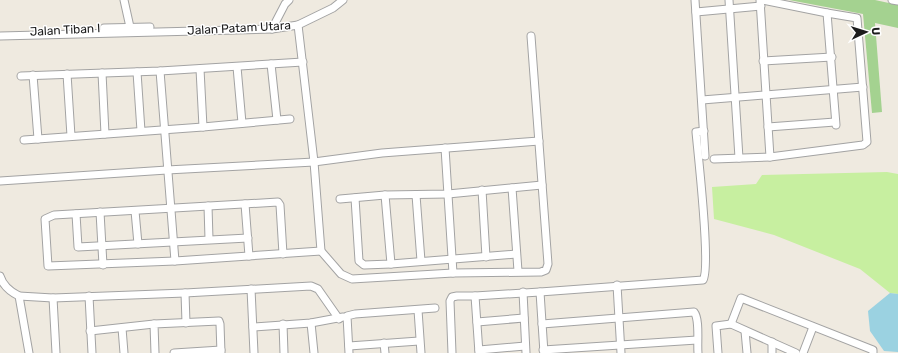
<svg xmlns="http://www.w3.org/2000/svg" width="898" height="353" viewBox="0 0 898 353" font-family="Rubik,sans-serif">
<rect width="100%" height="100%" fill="#efeae0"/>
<polygon fill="#c7efa0" points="887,172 898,174 898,294 890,293 860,269 774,235 714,219 712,187 756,184 762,175"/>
<polygon fill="#a4d290" points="789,0 875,0 898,5 898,28 875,23 882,112 872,113 863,14"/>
<polygon fill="#9bd2e1" points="890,293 898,294 898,352 884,351 870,331 868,311"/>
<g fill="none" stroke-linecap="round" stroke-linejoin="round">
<defs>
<g id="minor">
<polyline points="124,0 130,27"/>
<polyline points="695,0 705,156"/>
<polyline points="729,0 739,158"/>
<polyline points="760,0 770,157"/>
<polyline points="762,0 827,13"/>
<polyline points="892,0 898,1"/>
<polyline points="696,12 761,6"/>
<polyline points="298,25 314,162 321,251 341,274 352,279 453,273 541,272 546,270 548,264 531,36"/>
<polyline points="104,28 150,27"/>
<polyline points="272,29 285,4 289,0"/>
<polyline points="0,36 272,29 298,25 333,8 343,0"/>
<polyline points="763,61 832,57"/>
<polyline points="271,64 277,120"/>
<polyline points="237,67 242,123"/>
<polyline points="200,69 203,127"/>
<polyline points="160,71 175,261 321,251"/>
<polyline points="137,72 141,131"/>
<polyline points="102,73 105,134"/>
<polyline points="67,74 71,136"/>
<polyline points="33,75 38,139"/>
<polyline points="21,76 160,71 303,62"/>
<polyline points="702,100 863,87"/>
<polyline points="768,127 835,122"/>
<polyline points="24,140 203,127 290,119"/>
<polyline points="445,148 453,273"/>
<polyline points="714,159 770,157 863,145 867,142 857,18 827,13 836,125"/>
<polyline points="0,181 167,170 314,162 382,153 539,141"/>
<polyline points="512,188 518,271"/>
<polyline points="482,190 486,257"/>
<polyline points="385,195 391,264"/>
<polyline points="416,195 421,261"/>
<polyline points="355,198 359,261 364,265 391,264 516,254"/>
<polyline points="340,199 385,195 448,194 542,185"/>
<polyline points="245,204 249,256"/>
<polyline points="208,206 209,239"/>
<polyline points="135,211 138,244"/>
<polyline points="100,212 103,265"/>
<polyline points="76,214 78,247 248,238"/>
<polyline points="175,261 48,266 45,219 54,215 278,202 280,205 283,254"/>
<path d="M 0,276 C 3,286 11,292 19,296 L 29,353"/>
<polyline points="617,285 621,353"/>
<polyline points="251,289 254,353"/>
<polyline points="523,292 526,353"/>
<polyline points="540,292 544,353"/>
<polyline points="185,293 186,323"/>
<polyline points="19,296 53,298 185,293 311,286 318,289 339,319"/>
<polyline points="89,296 92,353"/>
<polyline points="475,296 479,353"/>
<polyline points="53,298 56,353"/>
<polyline points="418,310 421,353"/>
<polyline points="477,322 524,318"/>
<polyline points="311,323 314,353"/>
<polyline points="283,324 284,353"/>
<path d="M 542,324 L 694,312 C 700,319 697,343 698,353"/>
<polyline points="731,324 741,298 873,350 873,353"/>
<polyline points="253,327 311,323 343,317"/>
<polyline points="122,328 124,353"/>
<polyline points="90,331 154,324"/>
<polyline points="745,331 747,353"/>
<polyline points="772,342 772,353"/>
<polyline points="384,343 385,353"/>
<polyline points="349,346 419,341"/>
<polyline points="479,350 525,346"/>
<polyline points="543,350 697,340"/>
<polyline points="155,353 154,324 219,321 220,324 221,353"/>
<polyline points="174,353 221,350"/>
<polyline points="349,353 347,316 355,314 435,308"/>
<path d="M 452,353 L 450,301 L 452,297 L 457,296 L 475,296 L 540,292 L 703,280 C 711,268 698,154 696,132 L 704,131"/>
<polyline points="718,353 716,326 731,324 796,353"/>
<polyline points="803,353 813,327"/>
</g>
</defs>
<use href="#minor" stroke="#a3a3a3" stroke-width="9"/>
<use href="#minor" stroke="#fff" stroke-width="7"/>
</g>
<g text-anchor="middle" stroke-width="3" stroke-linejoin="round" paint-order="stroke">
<g font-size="12" fill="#1c1c1c" stroke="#fff">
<text transform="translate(239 28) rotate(-3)" y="4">Jalan Patam Utara</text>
<text transform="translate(65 30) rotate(-3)" y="4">Jalan Tiban I</text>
</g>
</g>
<g transform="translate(866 32) rotate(86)" stroke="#ffffff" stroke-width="3" paint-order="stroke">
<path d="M0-3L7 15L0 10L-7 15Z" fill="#1c1c1c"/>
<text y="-6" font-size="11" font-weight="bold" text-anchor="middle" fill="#1c1c1c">U</text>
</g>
</svg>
